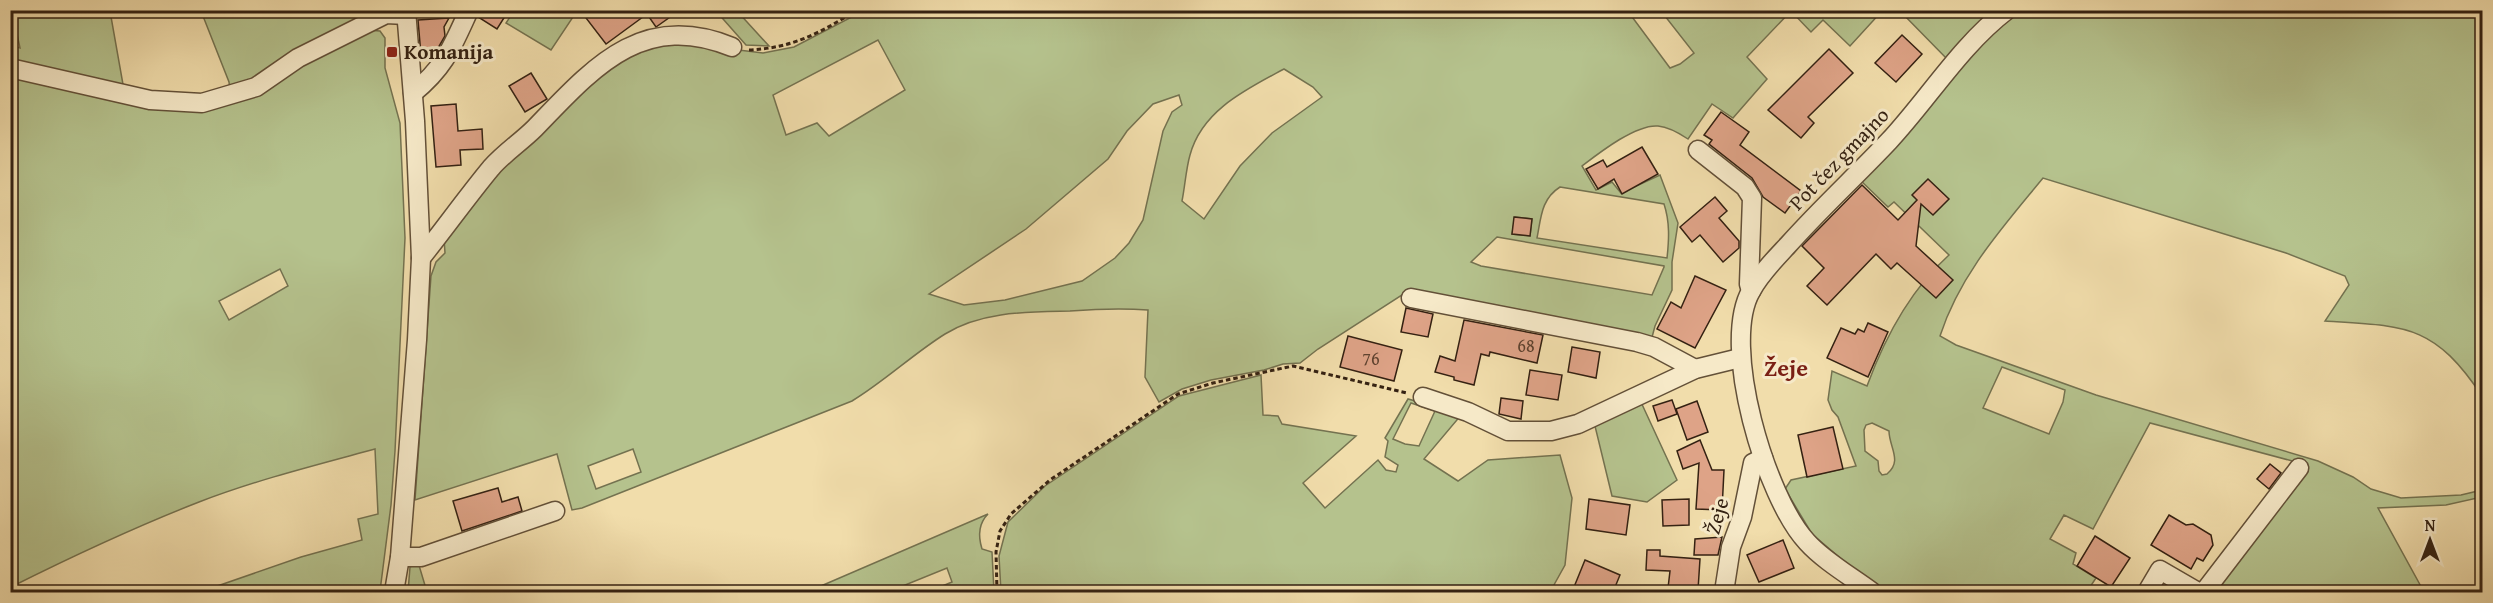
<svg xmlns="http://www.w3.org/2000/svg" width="2493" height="603" viewBox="0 0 2493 603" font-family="'Gentium Book Plus',serif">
<rect width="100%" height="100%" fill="#f1ddab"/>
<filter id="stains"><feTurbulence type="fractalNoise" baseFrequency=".00333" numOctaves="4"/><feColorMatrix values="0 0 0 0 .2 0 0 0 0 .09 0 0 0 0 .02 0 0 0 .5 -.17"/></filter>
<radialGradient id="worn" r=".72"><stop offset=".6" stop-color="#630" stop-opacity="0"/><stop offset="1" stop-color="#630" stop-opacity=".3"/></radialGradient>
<g fill="#b5c28d" stroke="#747250" stroke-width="1.5" fill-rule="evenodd">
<path d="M 865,10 L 1627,10 L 1670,68 L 1680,64 L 1694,53 L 1661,11 L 1882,11 L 1850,46 L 1823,20 L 1811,32 L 1791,11 L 1747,57 L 1767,79 L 1733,118 L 1712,104 L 1688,139 C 1679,133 1669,127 1658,126 C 1636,124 1599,153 1582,166 L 1596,190 L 1612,182 L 1621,193 L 1660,175 L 1678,223 L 1672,262 L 1672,290 L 1655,326 L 1651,341 L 1408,291 L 1318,349 L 1300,363 L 1283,364 L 1264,370 L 1211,380 L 1182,389 L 1159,402 L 1145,377 L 1148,310 C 1122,308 1096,309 1070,311 C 1029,312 982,311 945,334 C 913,354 885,381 852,401 L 582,508 L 572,510 L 557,454 L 415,500 L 431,276 L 436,262 L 445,253 L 444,238 L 499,167 L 621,56 L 665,41 L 763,53 L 794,47 ZM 878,40 L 905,90 L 829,136 L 817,123 L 786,135 L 773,95 ZM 1284,69 L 1313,87 L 1322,97 L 1272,133 L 1240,166 L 1204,219 L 1182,201 C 1185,186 1186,169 1190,155 C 1202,110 1247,89 1284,69 ZM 1179,95 L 1182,105 L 1172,112 L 1163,131 L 1143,220 L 1129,243 L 1115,258 L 1082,281 L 1005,300 L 964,305 L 929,294 L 1026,229 L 1108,159 L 1127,131 L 1153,104 ZM 1560,187 L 1664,204 C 1670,222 1669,240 1667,258 L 1537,238 C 1541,218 1541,199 1560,187 ZM 1515,217 L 1532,219 L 1530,236 L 1512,234 ZM 1497,237 L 1664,266 L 1664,267 L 1652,295 L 1481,266 L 1471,262 ZM 633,449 L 641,472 L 596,489 L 588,466 Z"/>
<path d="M 2016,10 L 2482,11 L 2482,396 C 2434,324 2406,326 2325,321 L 2349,285 L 2345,276 L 2286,253 L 2043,178 C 2003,227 1960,274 1940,336 L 1956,345 L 2096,395 L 2318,461 L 2353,477 L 2371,489 L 2401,498 L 2461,495 L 2482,490 L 2482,497 L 2446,505 L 2378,508 L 2424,592 L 2211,592 L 2296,462 L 2150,423 L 2093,529 L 2064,515 L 2050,539 L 2076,553 L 2073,564 L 2096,578 L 2090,587 L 2099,592 L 1886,592 L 1880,586 L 1859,574 L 1812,534 L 1785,489 L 1791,480 L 1856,466 L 1838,417 L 1832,410 L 1828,400 L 1832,371 L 1867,386 C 1885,337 1910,290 1949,255 L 1894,202 L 1888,207 L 1858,178 L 2007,16 ZM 2002,367 L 2065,390 L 2063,402 L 2049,434 L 1983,408 ZM 1872,423 L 1889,431 C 1889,447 1903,461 1887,474 L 1882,475 L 1879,471 L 1878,461 L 1865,451 L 1864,430 L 1866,425 Z"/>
<polygon points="12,11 110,11 124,90 11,63 10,45 20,48"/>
<polygon points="201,11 374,11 230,91 229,82"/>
<polygon points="514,11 514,10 577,11 551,50 506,23"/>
<polygon points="716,11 737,11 769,46 746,45"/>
<polygon points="1900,11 1996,11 1947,59"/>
<path d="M 367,30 L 380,31 L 385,38 L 385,68 L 400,123 L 405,238 L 395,451 L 391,505 L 380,591 L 200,592 L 301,557 L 362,540 L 358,519 L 378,514 L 375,449 C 316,465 256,480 199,502 C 135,527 73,556 11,587 L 10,90 L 16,74 L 188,107 ZM 280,269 L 288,286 L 229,320 L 219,301 Z"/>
<path d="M 1261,375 L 1263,415 L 1278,416 L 1282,424 L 1356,436 L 1303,483 L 1325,508 L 1378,460 L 1386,470 L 1396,472 L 1398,465 L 1385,457 L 1388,441 L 1385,438 L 1408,399 L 1462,414 L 1424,459 L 1458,481 L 1488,460 L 1560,455 L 1572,498 L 1565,565 L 1550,592 L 1001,592 L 999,556 L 1008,522 L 1045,486 L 1179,396 ZM 1411,403 L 1435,411 L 1419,446 L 1405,444 L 1393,439 Z"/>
<polygon points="1640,400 1677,480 1647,502 1612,496 1594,422"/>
<path d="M 988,514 C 978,524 978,536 982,549 L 992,552 L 994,592 L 928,592 L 952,582 L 947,568 L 888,592 L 807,592 Z"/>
<polygon points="418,562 427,592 408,592 410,567"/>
</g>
<g fill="#dea387" stroke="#342112" stroke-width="1.5">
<polygon points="480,10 509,10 497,29 478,17"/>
<polygon points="596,10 680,10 656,27 647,14 606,44 586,18"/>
<polygon points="449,18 444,27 445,36 434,55 421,55 418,20"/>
<polygon points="1902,35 1922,54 1896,82 1875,63"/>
<polygon points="1829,49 1853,73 1808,117 1814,123 1801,138 1768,110"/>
<polygon points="531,73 547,99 525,112 509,86"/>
<polygon points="456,104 458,131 482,129 483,149 460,150 461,165 436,167 431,106"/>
<polygon points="1721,112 1749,132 1740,145 1801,191 1785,213 1763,197 1752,178 1709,144 1712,140 1704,135"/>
<polygon points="1642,147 1658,174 1622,194 1614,179 1598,189 1586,169 1603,160 1607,167"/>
<polygon points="1928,179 1949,199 1933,215 1921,204 1916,246 1953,280 1936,298 1897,263 1891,269 1876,254 1827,305 1807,286 1824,268 1802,246 1862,185 1898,220 1917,200 1912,195"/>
<polygon points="1715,197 1727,211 1719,218 1739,241 1739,248 1723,262 1700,235 1692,242 1680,227"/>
<polygon points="1514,217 1532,219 1530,236 1512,234"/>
<polygon points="1695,276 1726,290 1695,348 1657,329 1671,302 1681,308"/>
<polygon points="1406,308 1433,314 1428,337 1401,332"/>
<polygon points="1464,320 1543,335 1537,363 1490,352 1489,356 1481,354 1474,385 1454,380 1454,377 1435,372 1440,356 1455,361"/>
<polygon points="1868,323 1888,332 1868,377 1827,358 1841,328 1855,334 1858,329 1864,332"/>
<polygon points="1348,336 1402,350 1394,381 1340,367"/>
<polygon points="1572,347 1600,352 1596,378 1568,372"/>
<polygon points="1530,370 1562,375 1558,400 1526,395"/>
<polygon points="1501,398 1523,401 1521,419 1499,414"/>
<polygon points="1672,400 1677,414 1658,421 1653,406"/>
<polygon points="1697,401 1708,432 1687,440 1676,409"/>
<polygon points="1833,427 1843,469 1807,477 1798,435"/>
<polygon points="1700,440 1712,470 1724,470 1722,510 1696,509 1699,463 1683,469 1677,451"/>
<polygon points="2270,464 2281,473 2269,489 2257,479"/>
<polygon points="498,488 502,502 518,497 522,511 462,531 453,501"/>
<polygon points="1589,499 1630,505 1626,535 1586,529"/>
<polygon points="1689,499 1689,525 1663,526 1662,500"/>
<polygon points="2169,515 2186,525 2193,524 2211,535 2213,545 2203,561 2197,558 2191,569 2151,545"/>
<polygon points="2095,536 2130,558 2111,587 2077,566"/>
<polygon points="1722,537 1718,555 1694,555 1695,539"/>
<polygon points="1783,540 1794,568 1759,582 1747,555"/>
<polygon points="1647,550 1660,550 1660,556 1700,559 1698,590 1668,588 1670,571 1646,570"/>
<polygon points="1585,560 1620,575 1613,592 1572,592"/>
</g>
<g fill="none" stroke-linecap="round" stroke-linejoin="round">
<defs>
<g id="minor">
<polyline points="10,68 150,100 202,103 256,87 298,58 386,14 406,15"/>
<path d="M 413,93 C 445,67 452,47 469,10"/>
<polyline points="1698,150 1745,187 1752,198 1749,284 1751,291"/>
<path d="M 421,258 C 445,228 467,197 491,168 C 504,153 521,142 535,128 C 593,68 642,10 732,47"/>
<polyline points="1411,298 1637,342 1654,347 1695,369"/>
<polyline points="1423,397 1468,412 1508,431 1551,431 1578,424 1695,369 1740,358"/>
<polyline points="400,557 421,557 555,511"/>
<polyline points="394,592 400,557 417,340 421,258 415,121 406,10"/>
<polyline points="1724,592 1731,547 1742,517 1753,463 1763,458"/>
<path d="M 1872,592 C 1852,577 1824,561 1807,542 C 1766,498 1720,345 1751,291 C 1760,274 1775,259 1788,245 C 1820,209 1856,176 1889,141 C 1929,98 1960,46 2007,10"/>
<polyline points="2147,592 2160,570 2198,592"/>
<polyline points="2204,592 2299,468"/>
</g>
</defs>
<use href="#minor" stroke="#635038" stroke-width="21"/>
<g stroke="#342112" stroke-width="3" stroke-dasharray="4.5 3" stroke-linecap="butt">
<path d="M 749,50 C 793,48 820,33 857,10"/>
<polyline points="997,592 996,552 1000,531 1011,514 1050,480 1178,394 1213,383 1293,366 1407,393"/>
</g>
<use href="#minor" stroke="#f6e9c8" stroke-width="18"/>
</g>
<rect fill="#8f2418" stroke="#f6e9c8" stroke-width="2" x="386" y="46" width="12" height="12" rx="3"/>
<g text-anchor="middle" stroke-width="6" stroke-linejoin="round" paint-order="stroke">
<g font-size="18" fill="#5e422f">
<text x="1526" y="352">68</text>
<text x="1371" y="365">76</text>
</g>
<g font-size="21" font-weight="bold" fill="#342112" stroke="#f6e9c8" text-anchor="start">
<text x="404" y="59">Komanija</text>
</g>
<g font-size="21" fill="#342112" stroke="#f6e9c8">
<text transform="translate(1839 159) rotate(-46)" y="7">Pot čez gmajno</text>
<text transform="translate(1717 516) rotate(-74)" y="7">Žeje</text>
</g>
<g font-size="24" font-weight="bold" fill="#7a1f14" stroke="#f6e9c8">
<text x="1786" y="376">Žeje</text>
</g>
</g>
<rect width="2493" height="603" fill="none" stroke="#f1ddab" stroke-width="36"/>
<rect x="12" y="12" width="2469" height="579" fill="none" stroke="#342112" stroke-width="3"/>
<rect x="18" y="18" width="2457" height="567" fill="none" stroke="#342112" stroke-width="1.5"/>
<g transform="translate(2430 540)" stroke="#f6e9c8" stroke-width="4.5" paint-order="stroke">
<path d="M0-4.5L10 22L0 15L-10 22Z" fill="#342112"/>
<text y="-9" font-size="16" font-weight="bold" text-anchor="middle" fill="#342112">N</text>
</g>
<rect width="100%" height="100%" filter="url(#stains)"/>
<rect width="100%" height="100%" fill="url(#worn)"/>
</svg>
